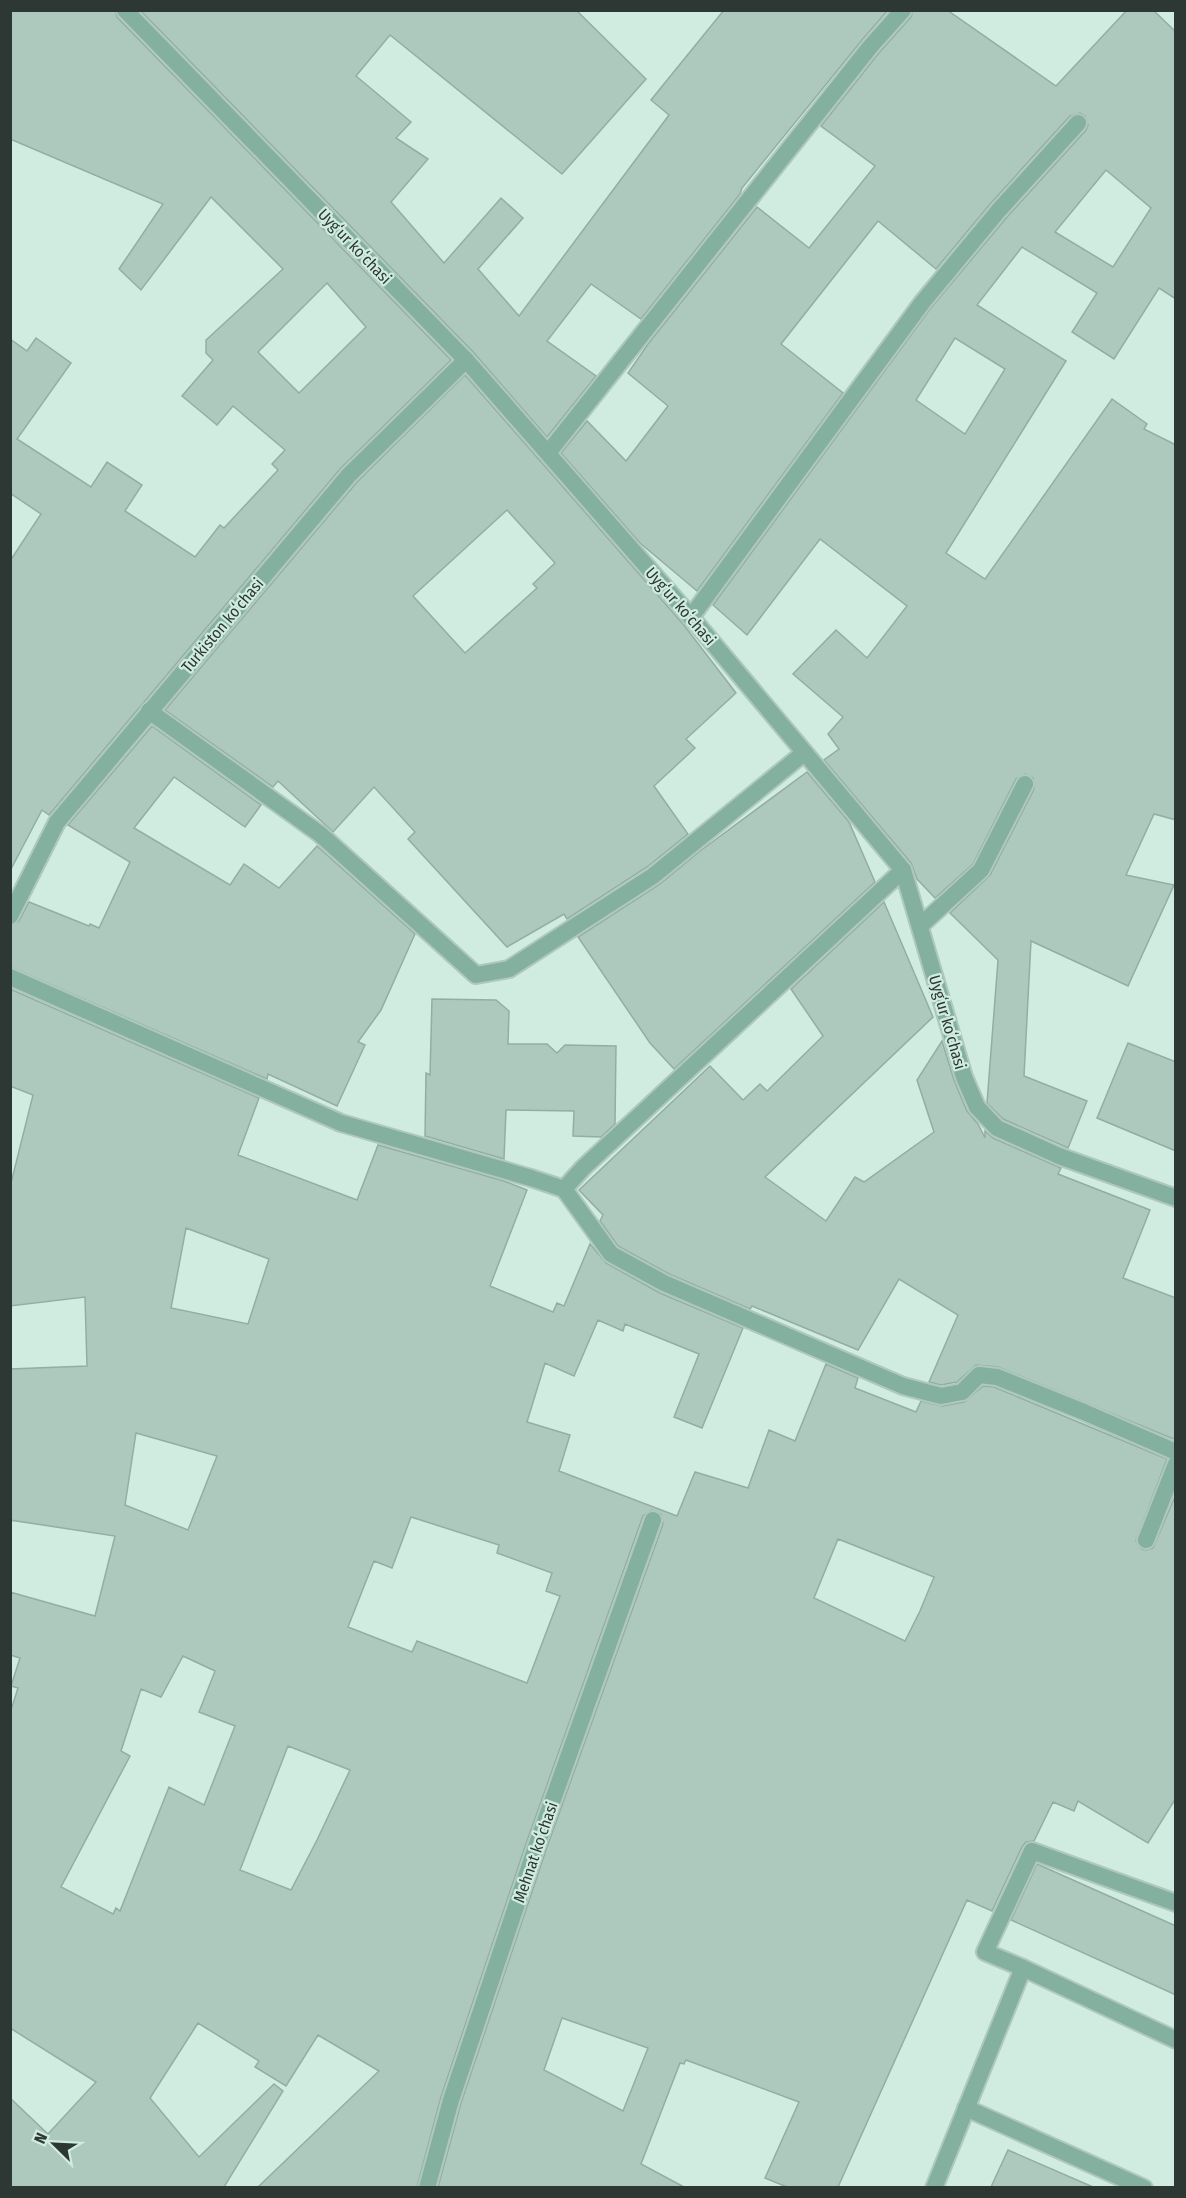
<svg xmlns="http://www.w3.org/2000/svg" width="1186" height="2198" viewBox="0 0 1186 2198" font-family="'Fira Sans Condensed',sans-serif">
<rect width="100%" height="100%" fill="#d0ece0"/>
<g fill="#adc8bd" stroke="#93ada2" stroke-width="1.5" fill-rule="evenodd">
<path d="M 10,10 L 115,10 L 117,17 L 451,360 L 341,468 L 49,815 L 42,810 L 10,871 L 10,561 L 41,514 L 10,493 L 10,339 L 27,351 L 36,338 L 71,363 L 17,439 L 91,487 L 107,462 L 142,485 L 125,511 L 195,557 L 220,525 L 224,528 L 278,470 L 272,464 L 285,450 L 233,406 L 217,425 L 182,396 L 213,360 L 206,353 L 206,340 L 283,269 L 211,197 L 141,290 L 119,269 L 163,204 L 10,139 ZM 327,283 L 366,327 L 299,393 L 258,352 Z"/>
<polygon points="140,10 576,10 646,79 562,174 390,35 356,76 411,122 396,138 428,159 391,202 444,263 501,198 523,218 478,269 519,316 669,115 651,100 724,10 888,10 862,40 742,188 740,194 641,319 591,284 547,341 596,376 547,437 474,353"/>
<path d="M 913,10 L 947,10 L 1056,86 L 1127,10 L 1153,10 L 1176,32 L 1176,299 L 1159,288 L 1114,359 L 1072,332 L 1097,293 L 1022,247 L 977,305 L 1066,361 L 946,553 L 985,579 L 1112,399 L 1147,424 L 1144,429 L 1176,445 L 1176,820 L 1154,814 L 1126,875 L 1174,885 L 1128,986 L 1031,941 L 1024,1076 L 1087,1101 L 1068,1148 L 1003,1119 L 987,1103 L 998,960 L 950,913 L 990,875 L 1034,789 L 1033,778 L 1025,774 L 1016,779 L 973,864 L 935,898 L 917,879 L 911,863 L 824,760 L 839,749 L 828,734 L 843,717 L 793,674 L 836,630 L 867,658 L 907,606 L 820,539 L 747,635 L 713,605 L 930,309 L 1007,217 L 1086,130 L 1088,125 L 1085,116 L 1080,113 L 1070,116 L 991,203 L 936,269 L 878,221 L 781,344 L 843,393 L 697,591 L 640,543 L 561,453 L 587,421 L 626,461 L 668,406 L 628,373 L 648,344 L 757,207 L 809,248 L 875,166 L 821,126 L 878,54 L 911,17 ZM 1106,170 L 1151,208 L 1113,267 L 1055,232 ZM 955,338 L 1005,369 L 965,434 L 916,400 Z"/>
<path d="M 465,375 L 683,624 L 736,693 L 686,739 L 695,748 L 654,786 L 688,834 L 647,867 L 567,919 L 564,914 L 507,947 L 408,839 L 415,832 L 374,787 L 333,832 L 278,781 L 273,787 L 165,710 L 357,482 ZM 507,510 L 555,563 L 533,584 L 537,588 L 465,653 L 413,596 Z"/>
<polygon points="152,726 261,805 245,827 174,777 134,828 230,885 244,864 279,888 317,846 415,934 381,1010 358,1042 365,1045 337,1106 268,1074 267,1079 10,967 10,926 19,921 29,902 89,926 90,924 99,928 130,862 68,825"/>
<polygon points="807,772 849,822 875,882 674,1069 650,1043 578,937 660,884 700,851"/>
<polygon points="884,902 933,1017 765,1177 826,1221 855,1177 864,1182 934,1132 917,1080 942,1041 954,1080 967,1111 978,1124 985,1138 985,1131 993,1138 1061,1168 1058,1174 1150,1210 1123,1278 1176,1298 1176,1440 998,1367 976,1365 957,1382 941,1385 929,1382 958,1315 899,1279 858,1350 752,1306 750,1309 669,1274 618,1246 600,1221 603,1215 579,1190 710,1066 743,1100 760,1084 767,1091 823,1036 791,989"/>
<path d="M 10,989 L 259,1098 L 238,1155 L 357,1200 L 378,1145 L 504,1181 L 527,1190 L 490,1286 L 553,1312 L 557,1303 L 564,1306 L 590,1244 L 606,1263 L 660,1293 L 743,1328 L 702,1428 L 674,1417 L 699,1354 L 625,1324 L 623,1331 L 598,1320 L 574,1376 L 545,1363 L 527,1422 L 570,1435 L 559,1471 L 677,1516 L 695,1472 L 748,1488 L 769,1430 L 795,1441 L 826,1364 L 858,1378 L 855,1388 L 916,1412 L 921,1401 L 942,1406 L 964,1402 L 983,1386 L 994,1387 L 1167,1459 L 1136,1541 L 1142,1549 L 1147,1550 L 1153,1548 L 1176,1494 L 1176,1798 L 1148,1843 L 1078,1801 L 1074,1811 L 1053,1802 L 1034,1841 L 1026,1842 L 1022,1847 L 992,1911 L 967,1900 L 838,2187 L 787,2187 L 765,2178 L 799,2102 L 686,2060 L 684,2064 L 680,2063 L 641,2164 L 684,2187 L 438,2187 L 461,2103 L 547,1847 L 663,1524 L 661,1514 L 652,1510 L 643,1516 L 527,1841 L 441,2097 L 417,2187 L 258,2187 L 379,2071 L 318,2035 L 286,2086 L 255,2067 L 259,2061 L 198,2023 L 150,2098 L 199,2157 L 274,2084 L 283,2091 L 224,2187 L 10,2187 L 10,2098 L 48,2134 L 96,2082 L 10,2028 L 10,1713 L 18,1688 L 11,1686 L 20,1658 L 10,1655 L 10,1592 L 95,1616 L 115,1536 L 10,1520 L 10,1369 L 87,1366 L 85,1297 L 10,1306 L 10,1187 L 33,1095 L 10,1086 ZM 186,1228 L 269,1259 L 248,1324 L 171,1308 ZM 136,1433 L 217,1456 L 188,1530 L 125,1505 ZM 411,1517 L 499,1545 L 497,1553 L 552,1573 L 546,1591 L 560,1596 L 527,1683 L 417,1641 L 412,1652 L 348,1627 L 374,1561 L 392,1568 ZM 838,1539 L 934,1577 L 920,1611 L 905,1641 L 814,1598 ZM 183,1656 L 215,1671 L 199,1712 L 235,1726 L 204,1805 L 169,1787 L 120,1911 L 116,1908 L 113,1914 L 61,1887 L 130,1756 L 121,1751 L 141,1689 L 161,1697 ZM 288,1746 L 350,1770 L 317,1840 L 291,1890 L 240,1870 ZM 562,2018 L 648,2048 L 623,2111 L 544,2070 Z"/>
<polygon points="432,999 496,1000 509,1011 508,1044 547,1044 557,1053 565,1045 616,1046 615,1124 601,1137 573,1136 574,1111 506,1110 504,1159 425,1136 426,1073 430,1075"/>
<polygon points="1128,1043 1176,1062 1176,1151 1097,1118"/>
<polygon points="1037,1864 1176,1926 1176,1995 1011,1920"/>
<polygon points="1008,2150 1093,2187 991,2187"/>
</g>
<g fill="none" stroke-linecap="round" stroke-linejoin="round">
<defs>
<g id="service">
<polyline points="920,926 981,870 1025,784"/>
<polyline points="1023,1968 1176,2040"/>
<polyline points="966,2108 1144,2188"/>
</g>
<g id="minor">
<polyline points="125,10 466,360 691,617 903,870 964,1077 977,1107 997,1128 1059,1156 1176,1198"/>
<polyline points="548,453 870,47 903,10"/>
<polyline points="691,617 922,303 999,210 1078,123"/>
<polyline points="149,711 320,834 476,975 509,969 653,876 804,753"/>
<polyline points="10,916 57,822 349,475 466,360"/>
<polyline points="10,977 341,1123 531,1178 564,1189 583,1168 903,870"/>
<polyline points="564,1189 611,1254 664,1283 903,1386 941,1396 962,1392 979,1375 997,1377 1084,1412 1176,1452"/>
<polyline points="1146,1540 1176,1464"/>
<polyline points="427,2188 451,2100 537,1844 653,1520"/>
<polyline points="934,2188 1023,1968 985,1952 1032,1851 1176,1903"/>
</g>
</defs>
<use href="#service" stroke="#afc8be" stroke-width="20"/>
<use href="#minor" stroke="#afc8be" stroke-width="20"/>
<use href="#service" stroke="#84b09f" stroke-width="16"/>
<use href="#minor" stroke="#84b09f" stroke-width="16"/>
</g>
<g text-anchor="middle" stroke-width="4.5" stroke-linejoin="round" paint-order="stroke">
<g font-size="16" fill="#2d3834" stroke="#d0ece0">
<text transform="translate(355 246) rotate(46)" y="6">Uygʻur koʻchasi</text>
<text transform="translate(681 606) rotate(49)" y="6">Uygʻur koʻchasi</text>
<text transform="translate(222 625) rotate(-50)" y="6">Turkiston koʻchasi</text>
<text transform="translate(948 1022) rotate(74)" y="6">Uygʻur koʻchasi</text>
<text transform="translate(535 1852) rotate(-71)" y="6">Mehnat koʻchasi</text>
</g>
</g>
<rect width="1186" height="2198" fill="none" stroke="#2d3834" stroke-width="24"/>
<g transform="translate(54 2144) rotate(294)" stroke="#d0ece0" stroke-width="4.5" paint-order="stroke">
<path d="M0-4.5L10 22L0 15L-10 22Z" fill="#2d3834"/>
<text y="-9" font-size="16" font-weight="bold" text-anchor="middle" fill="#2d3834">N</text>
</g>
</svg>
